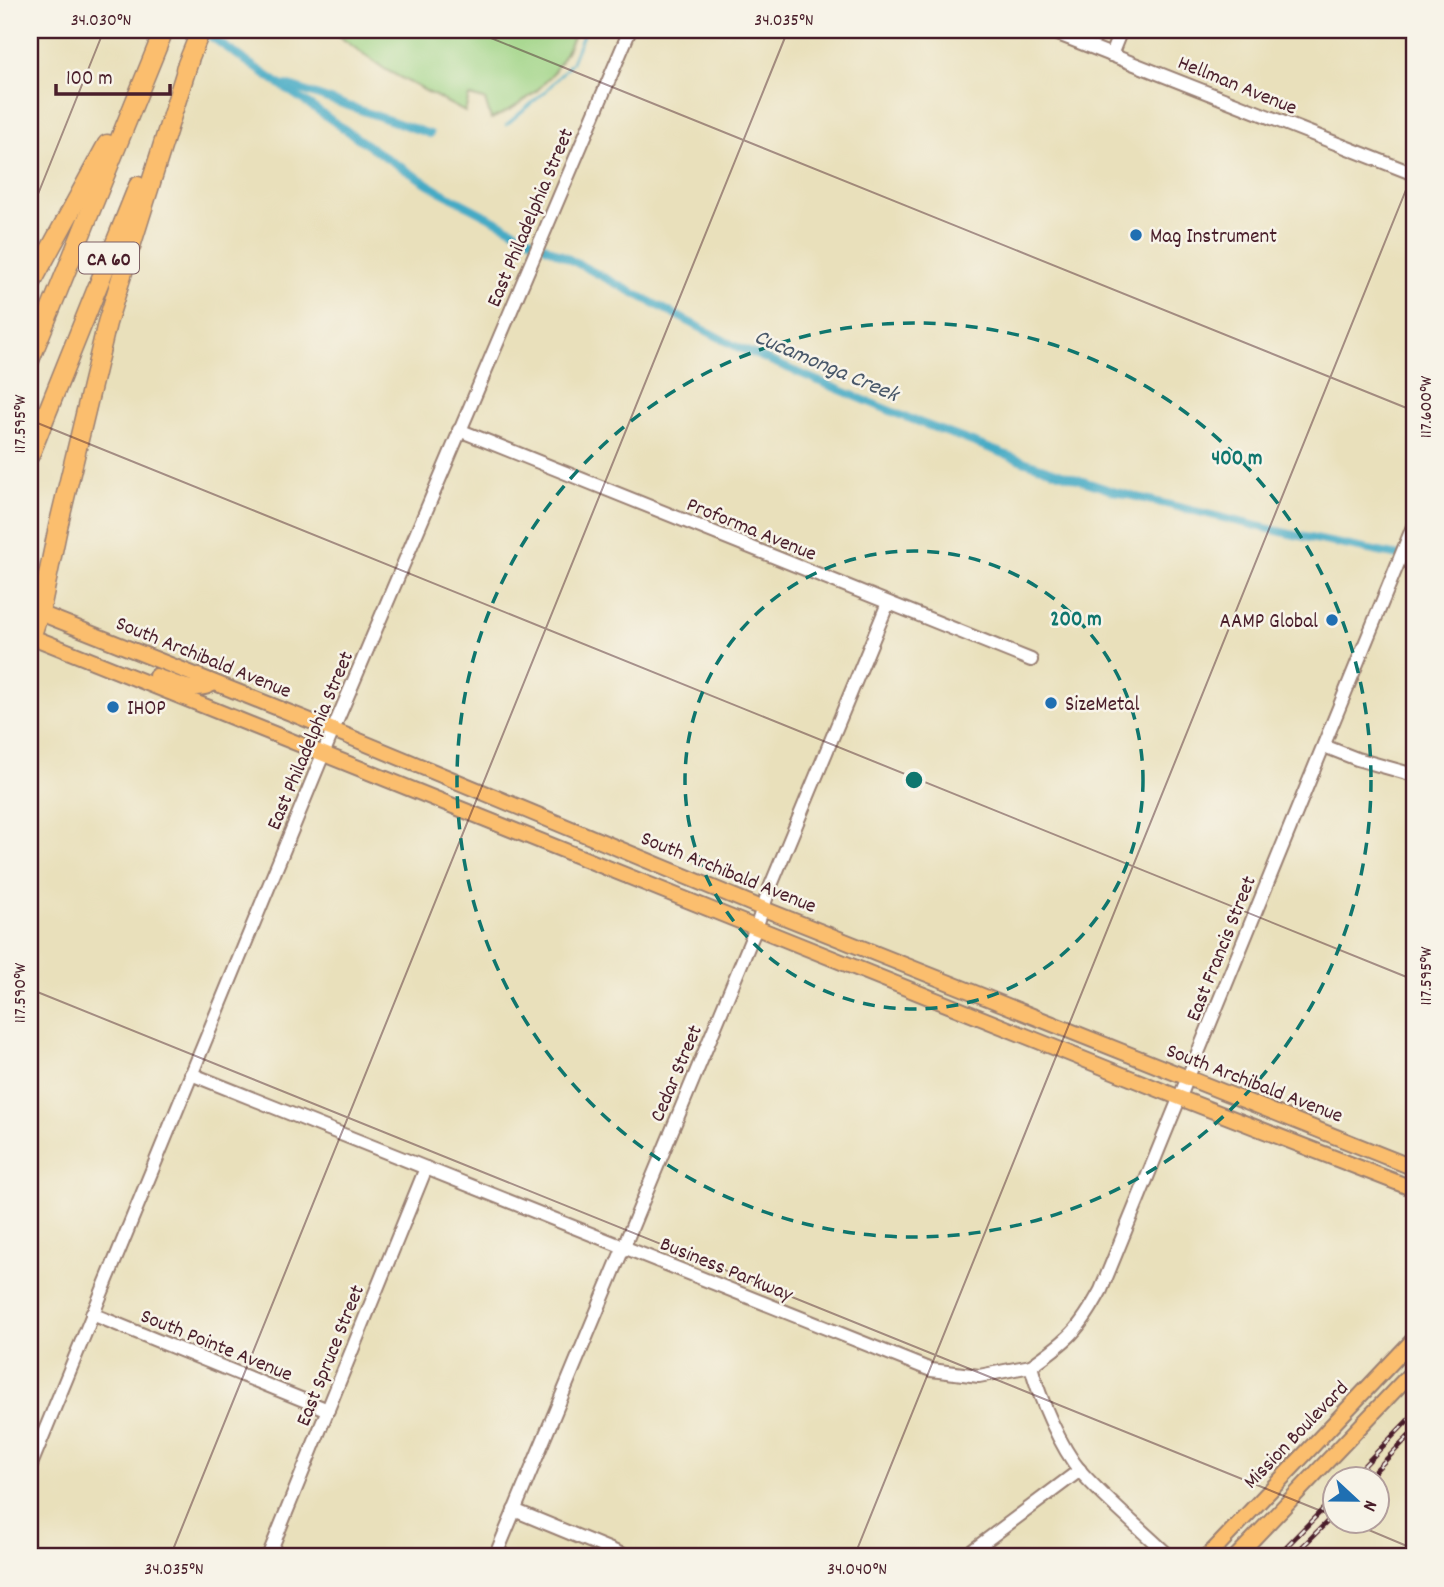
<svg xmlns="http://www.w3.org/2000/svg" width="1444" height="1587" viewBox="0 0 1444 1587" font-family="Dekko,sans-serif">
<rect width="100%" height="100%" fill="#f7f3e8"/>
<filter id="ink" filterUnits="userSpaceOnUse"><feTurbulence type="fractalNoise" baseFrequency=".0143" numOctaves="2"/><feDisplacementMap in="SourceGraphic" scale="14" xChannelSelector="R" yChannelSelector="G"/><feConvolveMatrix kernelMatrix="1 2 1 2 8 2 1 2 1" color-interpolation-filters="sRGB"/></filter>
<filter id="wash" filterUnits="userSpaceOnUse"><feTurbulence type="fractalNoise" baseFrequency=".00686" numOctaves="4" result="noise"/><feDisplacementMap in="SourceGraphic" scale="28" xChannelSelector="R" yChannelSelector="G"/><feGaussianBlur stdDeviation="1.57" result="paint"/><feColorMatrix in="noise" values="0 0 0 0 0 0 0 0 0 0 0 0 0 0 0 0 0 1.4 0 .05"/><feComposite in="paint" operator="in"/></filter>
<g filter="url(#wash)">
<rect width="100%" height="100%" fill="#e9e0bb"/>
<path fill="#9fd485" stroke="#747a58" stroke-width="2" d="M 330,30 L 576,30 C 558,75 535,100 491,119 L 485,100 L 469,96 L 465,112 L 386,70 Z"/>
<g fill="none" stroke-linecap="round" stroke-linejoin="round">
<polyline stroke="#45aac5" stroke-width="2.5" points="506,125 546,91 572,62 585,30"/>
<g stroke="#45aac5" stroke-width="8">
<polyline points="201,30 385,157 441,192 737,347 900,415 1023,461 1116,492 1290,534 1414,559"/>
<polyline points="287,85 430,134"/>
</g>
</g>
</g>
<g filter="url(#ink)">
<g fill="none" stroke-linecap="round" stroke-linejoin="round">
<defs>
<g id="minor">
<polyline points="1048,30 1414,174"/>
<polyline points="1111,55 1121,30"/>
<polyline points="459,430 1031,660"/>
<polyline points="1324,746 1357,759 1414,775"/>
<path d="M 191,1074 L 931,1370 L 979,1376 L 1031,1366 C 1039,1397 1060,1447 1081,1472 C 1108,1502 1141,1529 1170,1557"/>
<polyline points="92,1314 328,1410"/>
<path d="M 1031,1366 C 1068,1340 1079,1331 1101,1290 L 1414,524"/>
<polyline points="30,1467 333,730 630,30"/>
<polyline points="514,1510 628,1557"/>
<polyline points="268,1557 426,1168"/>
<polyline points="495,1557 756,928 769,890 888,603"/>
<polyline points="964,1557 1080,1470"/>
</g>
<g id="major">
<polyline points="30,609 333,730 764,909 1414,1168"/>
<polyline points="30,636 1180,1098 1414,1189"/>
<path d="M 156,676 C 175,683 196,695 214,683"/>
<polyline points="1207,1557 1414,1339"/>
<polyline points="1236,1557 1414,1370"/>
</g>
<g id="highway">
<polyline points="185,69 201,30"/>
<polyline points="30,286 107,144"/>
<polyline points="30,360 164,30"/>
<polyline points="30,455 138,186"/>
<polyline points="30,641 42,604 58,527 107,323 189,61"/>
</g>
</defs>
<use href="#minor" stroke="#9a8073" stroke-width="16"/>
<use href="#major" stroke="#9a8073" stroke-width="18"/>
<use href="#highway" stroke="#9a8073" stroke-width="21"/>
<use href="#minor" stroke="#fff" stroke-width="12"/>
<use href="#major" stroke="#fbbe6e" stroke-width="14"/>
<use href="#highway" stroke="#fbbe6e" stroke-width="18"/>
<defs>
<g id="rail">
<polyline points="1352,1478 1414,1414"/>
<polyline points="1368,1478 1414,1431"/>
<polyline points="1276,1557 1336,1496"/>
<polyline points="1292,1557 1336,1513"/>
</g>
</defs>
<use href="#rail" stroke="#4a1f2b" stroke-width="5"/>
<use href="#rail" stroke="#f7f3e8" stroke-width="2.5" stroke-dasharray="8" stroke-linecap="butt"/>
</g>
</g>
<path fill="none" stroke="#4a1f2b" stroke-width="2" stroke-opacity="0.45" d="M 471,30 L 1414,411M 30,214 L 104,30M 30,420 L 1414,980M 30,989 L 1336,1517M 1345,1520 L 1414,1549M 170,1557 L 788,30M 854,1557 L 1414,170"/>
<g fill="none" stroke="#0f766e" stroke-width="3.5" stroke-dasharray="12 9">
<circle cx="914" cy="780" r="229"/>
<circle cx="914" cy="780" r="457"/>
</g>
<g fill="#1f6fb2" stroke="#f7f3e8" stroke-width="2.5">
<circle cx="1136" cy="235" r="7"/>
<circle cx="1332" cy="620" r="7"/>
<circle cx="1051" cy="703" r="7"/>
<circle cx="113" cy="707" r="7"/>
</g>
<g text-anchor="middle" stroke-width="5" stroke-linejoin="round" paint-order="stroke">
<rect fill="#f7f3e8" stroke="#7e5f64" stroke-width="2" x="79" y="242.5" width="60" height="31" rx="5"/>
<g font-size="19" font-weight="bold" fill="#4a1f2b">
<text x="109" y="265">CA 60</text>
</g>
<g font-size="21" fill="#4a1f2b" stroke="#f7f3e8">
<text transform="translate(1238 84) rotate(22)" y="7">Hellman Avenue</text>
<text transform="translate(529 217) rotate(-67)" y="7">East Philadelphia Street</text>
<text transform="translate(752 528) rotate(22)" y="7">Proforma Avenue</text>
<text transform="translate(204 656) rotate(22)" y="7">South Archibald Avenue</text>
<text transform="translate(309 740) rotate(-67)" y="7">East Philadelphia Street</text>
<text transform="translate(729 871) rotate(22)" y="7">South Archibald Avenue</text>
<text transform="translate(1220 948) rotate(-68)" y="7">East Francis Street</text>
<text transform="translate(675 1073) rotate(-67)" y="7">Cedar Street</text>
<text transform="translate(1255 1082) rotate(21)" y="7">South Archibald Avenue</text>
<text transform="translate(727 1268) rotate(22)" y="7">Business Parkway</text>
<text transform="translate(217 1344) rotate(22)" y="7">South Pointe Avenue</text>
<text transform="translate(329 1355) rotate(-68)" y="7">East Spruce Street</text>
<text transform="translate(1295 1434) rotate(-46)" y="7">Mission Boulevard</text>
</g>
<g font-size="21" fill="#4a1f2b" stroke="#f7f3e8" text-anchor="start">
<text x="1150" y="242">Mag Instrument</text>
<text x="1318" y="627" text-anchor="end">AAMP Global</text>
<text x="1065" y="710">SizeMetal</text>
<text x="127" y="714">IHOP</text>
</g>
<g font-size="23" font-style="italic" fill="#485769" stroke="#f7f3e8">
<text transform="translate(827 364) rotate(23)" y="8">Cucamonga Creek</text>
</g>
</g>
<circle cx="914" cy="780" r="10" fill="#0f766e" stroke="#f7f3e8" stroke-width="3.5"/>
<g font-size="21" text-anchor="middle" font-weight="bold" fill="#0f766e" stroke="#f7f3e8" stroke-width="5" stroke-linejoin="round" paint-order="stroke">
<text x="1237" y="464">400 m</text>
<text x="1076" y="625">200 m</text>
</g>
<rect width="1444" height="1587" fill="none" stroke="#f7f3e8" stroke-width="77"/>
<g transform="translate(1356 1500) rotate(112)"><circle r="33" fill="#f7f3e8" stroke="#b29e9c" stroke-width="2"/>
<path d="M0-5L12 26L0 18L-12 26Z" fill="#1f6fb2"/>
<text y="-10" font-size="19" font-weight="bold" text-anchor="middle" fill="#4a1f2b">N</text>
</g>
<path d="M56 84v10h114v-10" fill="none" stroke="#4a1f2b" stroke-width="3.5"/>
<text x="66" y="84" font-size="21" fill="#4a1f2b" stroke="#f7f3e8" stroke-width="5" paint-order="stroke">100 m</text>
<rect x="38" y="38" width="1368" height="1510" fill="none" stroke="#4a1f2b" stroke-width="2.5"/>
<g font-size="18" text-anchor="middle" fill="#4a1f2b">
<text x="101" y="25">34.030°N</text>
<text x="784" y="25">34.035°N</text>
<text transform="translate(1425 407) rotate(-90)" y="6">117.600°W</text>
<text transform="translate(19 424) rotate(-90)" y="6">117.595°W</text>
<text transform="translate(1425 976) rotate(-90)" y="6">117.595°W</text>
<text transform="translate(19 993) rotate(-90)" y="6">117.590°W</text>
<text x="174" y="1574">34.035°N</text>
<text x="857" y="1574">34.040°N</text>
</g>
</svg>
